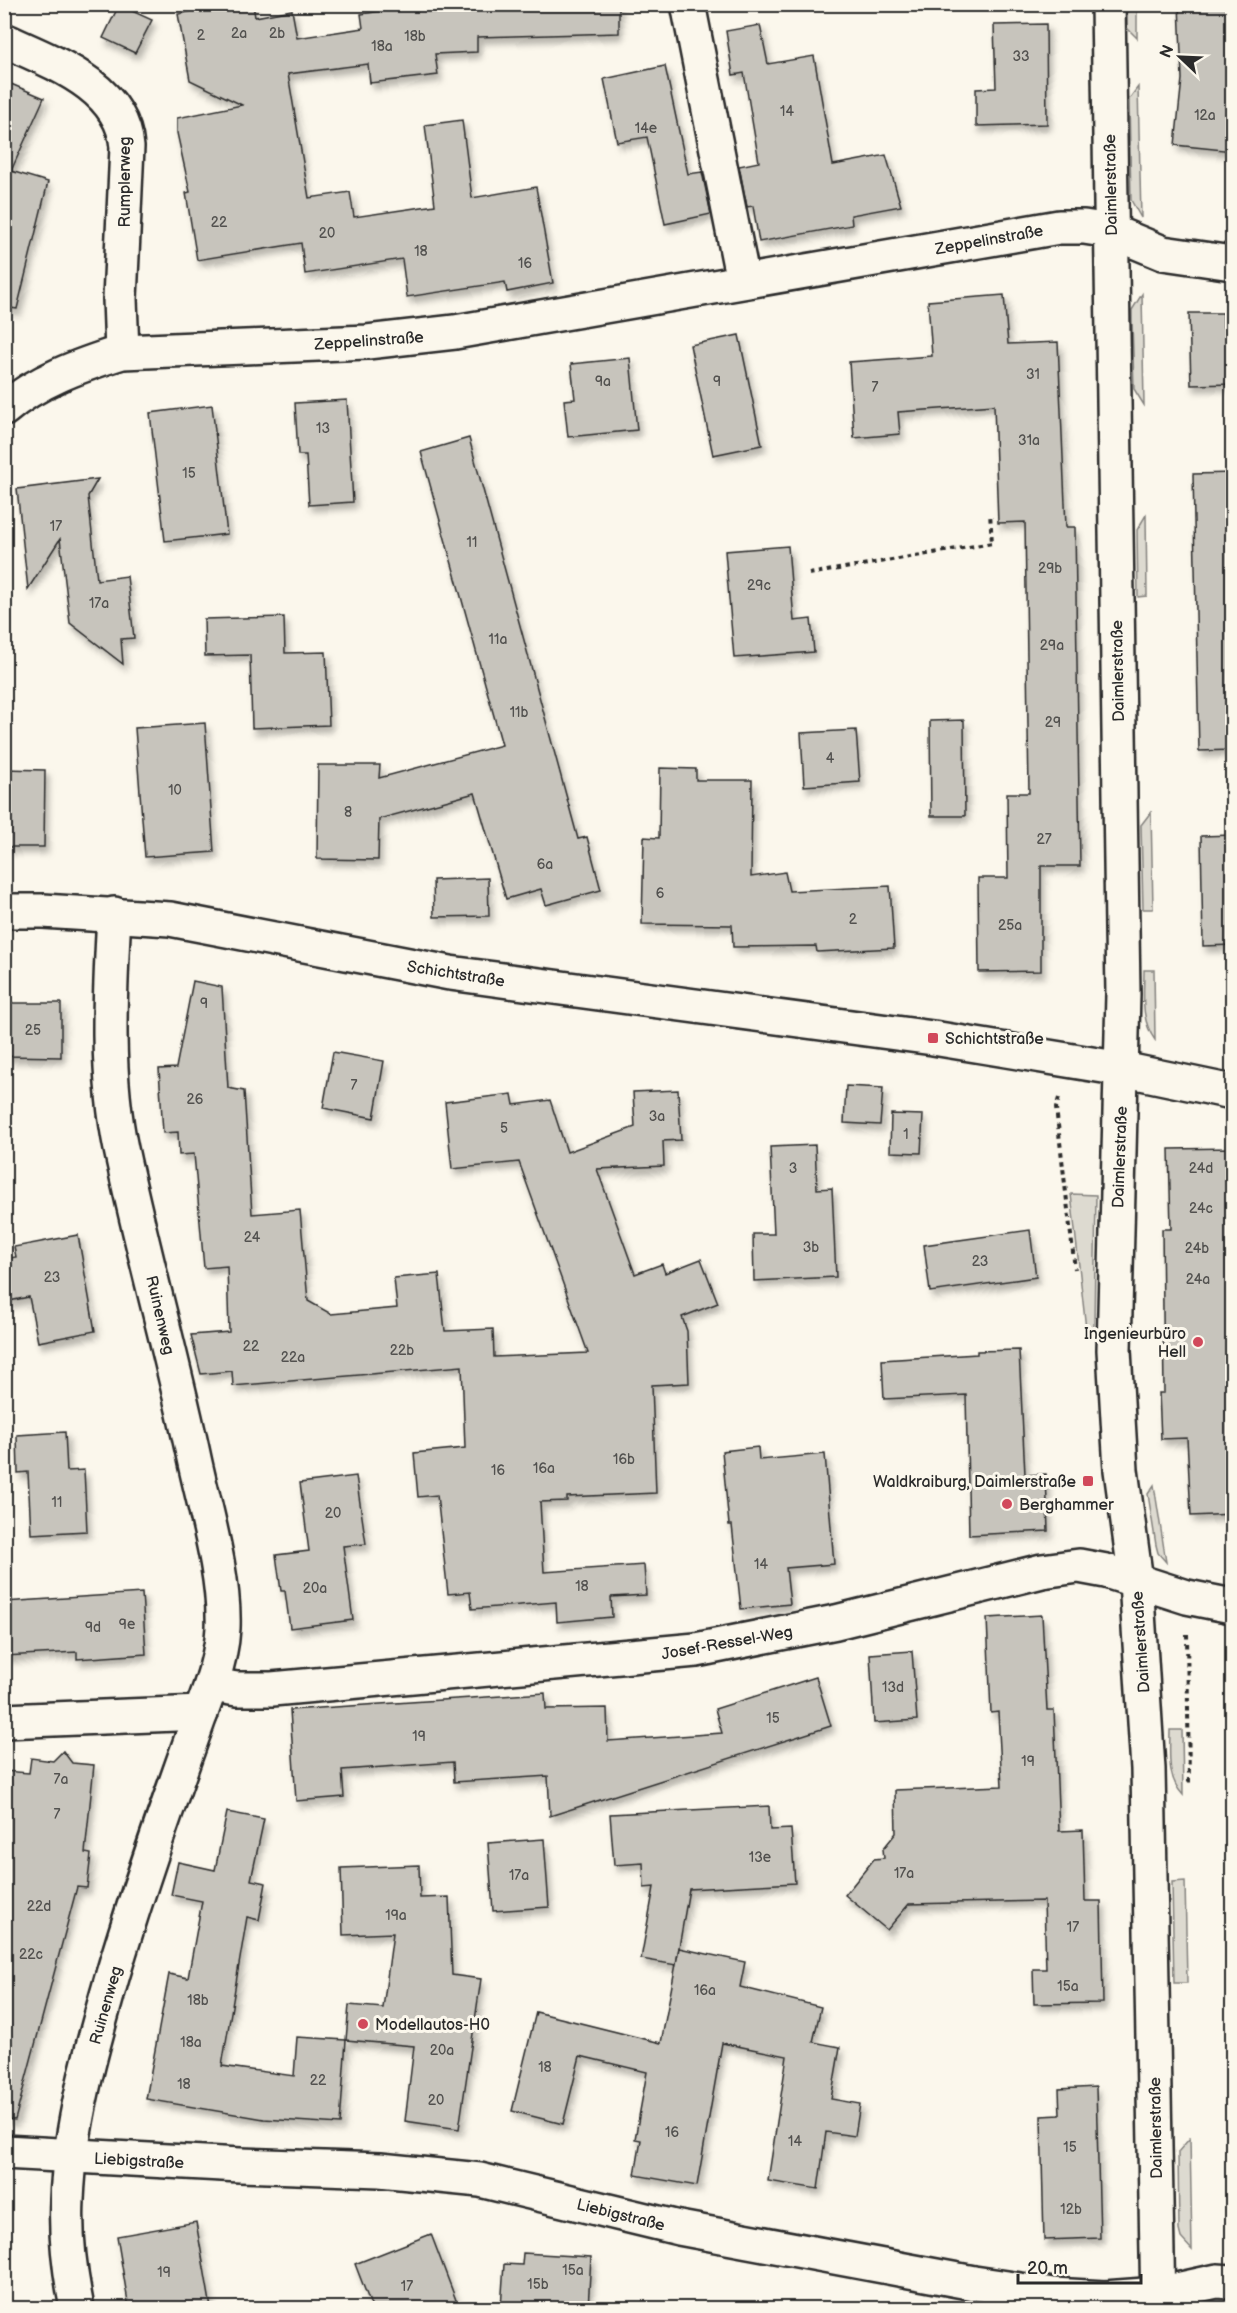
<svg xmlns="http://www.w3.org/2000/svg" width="1237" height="2313" viewBox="0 0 1237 2313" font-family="'Balsamiq Sans',sans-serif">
<defs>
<filter id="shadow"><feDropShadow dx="3.5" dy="6" stdDeviation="3" flood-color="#0004"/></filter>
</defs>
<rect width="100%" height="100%" fill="#fbf7ec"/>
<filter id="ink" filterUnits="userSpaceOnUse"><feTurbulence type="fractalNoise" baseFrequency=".0167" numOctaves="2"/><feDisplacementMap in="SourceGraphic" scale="12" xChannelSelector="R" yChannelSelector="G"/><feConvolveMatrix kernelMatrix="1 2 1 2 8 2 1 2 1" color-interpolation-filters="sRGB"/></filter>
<g filter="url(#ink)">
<g fill="#dddad0" stroke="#84827e" stroke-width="1.5">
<polygon points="1127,5 1137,5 1137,38 1127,28"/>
<polygon points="1138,87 1141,218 1131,200 1129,99"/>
<polygon points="1142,294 1144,405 1134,389 1132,319 1132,310"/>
<polygon points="1146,515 1147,596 1138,597 1137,530"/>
<polygon points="1151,812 1153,909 1143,909 1141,825"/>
<path d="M 1144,970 L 1154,970 L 1155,1040 C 1140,1020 1144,994 1144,970 Z"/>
<polygon points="1071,1194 1096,1195 1094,1325 1089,1330 1086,1329"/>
<polygon points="1154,1485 1166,1562 1158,1553 1156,1545 1148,1494"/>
<path d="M 1170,1730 L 1182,1730 L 1183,1795 C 1166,1777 1170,1753 1170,1730 Z"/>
<polygon points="1185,1881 1187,1983 1174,1983 1172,1882"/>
<polygon points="1190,2138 1192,2250 1181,2238 1179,2230 1178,2152"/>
</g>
<g fill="#c7c4bc" stroke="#2b2b2b" stroke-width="1.5" filter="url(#shadow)">
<polygon points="227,4 253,4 255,17 292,10 297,38 363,28 361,14 433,4 619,4 619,33 477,37 477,52 435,54 438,75 370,83 368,64 288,74 309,198 350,192 354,217 435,205 425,125 462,120 472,198 536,187 553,283 507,292 505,282 407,297 402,259 305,274 301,243 197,260 186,193 190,192 177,133 177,118 242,105 190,80 178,14"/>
<polygon points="1179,4 1233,4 1233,151 1175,145 1182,79"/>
<polygon points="119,5 152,20 135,53 103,38"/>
<polygon points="1046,24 1047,124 976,126 976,89 996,88 994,25"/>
<polygon points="760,25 768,64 814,56 833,165 886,155 901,206 851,215 852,225 759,242 753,206 747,207 739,166 759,162 744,73 733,75 726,31"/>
<polygon points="665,66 688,174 702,172 711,214 665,224 647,137 617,142 604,79"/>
<polygon points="4,81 44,98 11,171 48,182 17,309 4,307"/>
<polygon points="1004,295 1008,344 1058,342 1066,527 1075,527 1080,866 1041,866 1041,971 979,972 978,878 1008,878 1007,793 1029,793 1025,522 998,523 994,405 898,412 900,434 854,438 849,362 932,356 928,301"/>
<polygon points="1189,313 1223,313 1223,327 1233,327 1233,384 1191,385"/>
<polygon points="739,335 762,445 713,455 690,345"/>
<polygon points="630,358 637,430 568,437 564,400 575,399 571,364"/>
<polygon points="347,400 353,502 309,505 306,455 298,455 295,403"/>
<polygon points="212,405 227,534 165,541 150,413"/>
<polygon points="469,438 578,839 587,837 601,890 546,905 541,889 506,899 475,793 379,819 378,860 317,859 318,765 380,765 379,778 502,745 421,452"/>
<polygon points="1233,473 1233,750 1199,751 1193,474"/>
<polygon points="98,479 88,496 97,580 127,576 134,638 121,639 123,664 70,623 60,539 28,589 17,489"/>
<polygon points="788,546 794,621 811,619 814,652 734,658 725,551"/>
<polygon points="284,617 285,653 326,652 329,725 252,728 250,655 205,656 204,619"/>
<polygon points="964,720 965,816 931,816 930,721"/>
<polygon points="205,723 214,852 145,857 135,728"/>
<polygon points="856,730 860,782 804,786 801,733"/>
<polygon points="660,768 696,769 696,780 752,780 751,877 785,872 789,891 890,886 894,948 817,952 816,946 733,947 732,925 642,924 644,837 659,838"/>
<polygon points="4,769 45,770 44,847 4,847"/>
<polygon points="1233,835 1233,945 1203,946 1201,836"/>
<polygon points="488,878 489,916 434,917 433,880"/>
<polygon points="193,981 222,987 228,1088 244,1091 252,1214 300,1210 308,1301 331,1314 397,1308 394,1278 439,1274 445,1331 493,1329 494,1357 588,1353 519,1162 452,1169 445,1102 512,1094 514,1105 550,1100 567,1152 635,1127 633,1092 678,1090 681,1140 663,1141 664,1166 597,1169 635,1274 662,1264 665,1273 701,1259 718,1303 682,1317 687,1331 689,1383 652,1385 656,1493 567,1497 567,1501 540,1502 544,1572 644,1565 646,1595 611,1597 612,1617 557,1622 556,1602 472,1609 470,1592 448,1594 437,1495 418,1497 414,1453 465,1448 462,1366 233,1386 232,1371 201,1374 191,1335 229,1332 227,1266 204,1268 194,1154 179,1155 178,1132 163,1133 159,1069 176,1068"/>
<polygon points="4,1003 61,1003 61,1057 4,1056"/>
<polygon points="333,1052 384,1061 374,1118 323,1108"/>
<polygon points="846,1086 883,1088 880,1125 844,1123"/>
<polygon points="891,1114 923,1115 921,1153 890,1152"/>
<polygon points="815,1145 817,1189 832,1188 836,1277 754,1281 753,1234 774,1234 770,1147"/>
<polygon points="1233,1148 1233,1514 1191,1516 1187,1438 1161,1439 1159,1393 1164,1393 1162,1229 1171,1229 1169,1149"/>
<polygon points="1030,1230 1036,1277 930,1292 924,1245"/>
<polygon points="78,1235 95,1331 38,1342 29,1297 4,1302 4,1259 16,1257 14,1247"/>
<polygon points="1019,1350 1025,1475 1046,1474 1048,1531 969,1535 966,1395 884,1399 882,1360 977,1354 977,1351"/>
<polygon points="65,1432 67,1471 84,1470 87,1531 31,1534 28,1472 18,1473 17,1435"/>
<polygon points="758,1447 759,1460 825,1454 834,1564 786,1568 790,1604 741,1609 732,1525 729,1525 722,1451"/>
<polygon points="356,1476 366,1544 343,1546 353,1620 290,1628 285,1591 281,1591 276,1555 309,1551 300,1483"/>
<polygon points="142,1593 146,1654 77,1659 77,1652 4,1656 4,1602"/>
<polygon points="1042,1615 1047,1710 1054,1710 1059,1831 1083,1830 1085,1901 1101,1901 1103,2003 1034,2004 1033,1969 1046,1969 1044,1901 909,1904 887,1930 845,1895 874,1859 884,1858 883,1849 896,1833 895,1790 1002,1786 998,1712 991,1713 987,1618"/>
<polygon points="912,1651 917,1720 874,1723 870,1654"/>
<polygon points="816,1677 831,1726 550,1816 548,1776 454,1782 453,1762 342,1770 344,1797 296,1801 290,1710 545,1693 546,1709 607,1708 608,1741 722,1733 715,1709"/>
<polygon points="63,1751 72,1763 94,1765 85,1853 91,1854 87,1888 77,1887 15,2120 4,2119 4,1771 29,1773 31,1758 53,1761"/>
<polygon points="769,1806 770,1830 791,1829 795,1883 689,1889 676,1965 641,1959 654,1887 644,1888 643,1863 614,1865 610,1814"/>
<polygon points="227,1812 264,1819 251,1880 266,1883 259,1920 247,1917 222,2066 294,2076 297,2037 346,2040 340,2124 264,2119 146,2099 169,1974 188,1978 202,1901 171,1895 178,1862 215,1870"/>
<polygon points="544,1839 549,1907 493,1911 488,1843"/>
<polygon points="419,1865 420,1898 449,1897 452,1975 481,1979 459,2129 405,2121 414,2046 346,2040 349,2005 383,2008 393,1933 343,1935 341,1868"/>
<polygon points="679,1948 745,1962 740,1987 821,2007 813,2042 840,2047 831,2099 860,2104 855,2136 826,2132 818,2189 768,2181 787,2056 722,2043 697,2186 635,2175 641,2140 635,2139 647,2072 580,2056 563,2124 512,2111 536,2012 661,2043"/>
<polygon points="1096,2087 1100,2238 1044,2240 1041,2116 1060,2115 1059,2089"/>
<polygon points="196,2222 211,2308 129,2308 117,2236"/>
<polygon points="431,2234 459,2308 372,2308 355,2264"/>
<polygon points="523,2253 591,2257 588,2308 501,2308 504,2264 522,2265"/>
</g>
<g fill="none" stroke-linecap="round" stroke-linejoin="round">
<defs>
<g id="minor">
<polyline points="688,4 743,281"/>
<polyline points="1108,4 1123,994 1114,1350 1121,1470 1136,1581 1148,1769 1158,2308"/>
<path d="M 4,40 C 52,62 122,86 127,147 L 120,299 L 122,352"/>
<path d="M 4,409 C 38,380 81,365 122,352 L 367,342 L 455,332 L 1059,227 L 1084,227 L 1110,231 L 1163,253 L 1232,263"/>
<polyline points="4,911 43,911 170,919 450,973 933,1038 1122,1069 1232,1092"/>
<polyline points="211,1685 237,1689 272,1689 696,1650 836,1622 1042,1571 1079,1566 1106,1571 1187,1597 1232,1606"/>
<polyline points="4,1721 201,1713"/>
<polyline points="4,2152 240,2165 380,2170 480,2180 679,2228 974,2283 1053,2295 1105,2298 1158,2294 1217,2281 1232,2282"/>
<path d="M 77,2308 C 70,2273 65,2237 67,2200 C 70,2124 92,2047 113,1974 C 142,1876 176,1781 211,1685 C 217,1667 222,1648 223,1628 C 225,1576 206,1513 195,1463 C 173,1358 143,1254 121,1149 C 105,1072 110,993 114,914"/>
</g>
</defs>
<use href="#minor" stroke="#2b2b2b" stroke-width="38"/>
<g stroke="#2b2b2b" stroke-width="4" stroke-dasharray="4.5 4.5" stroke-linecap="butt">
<polyline points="809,574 992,543 990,513"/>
<polyline points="1059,1098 1056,1108 1075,1269"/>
<polyline points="1187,1634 1189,1783"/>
</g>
<use href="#minor" stroke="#fbf7ec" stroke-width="33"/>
</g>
</g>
<g fill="#d1495b" stroke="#fbf7ec" stroke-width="2">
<rect x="927" y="1032" width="12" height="12" rx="3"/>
<circle cx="1198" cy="1342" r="6"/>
<rect x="1082" y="1475" width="12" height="12" rx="3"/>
<circle cx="1007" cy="1504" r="6"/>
<circle cx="363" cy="2024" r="6"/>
</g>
<g text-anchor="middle" stroke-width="6" stroke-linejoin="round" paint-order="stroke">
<g font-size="14" fill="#52514f">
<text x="239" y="38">2a</text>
<text x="277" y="38">2b</text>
<text x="201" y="40">2</text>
<text x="415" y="41">18b</text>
<text x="382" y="51">18a</text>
<text x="1021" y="61">33</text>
<text x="787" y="116">14</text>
<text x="1205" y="120">12a</text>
<text x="646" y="133">14e</text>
<text x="219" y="227">22</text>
<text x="327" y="238">20</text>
<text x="421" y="256">18</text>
<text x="525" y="268">16</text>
<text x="1033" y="379">31</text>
<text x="603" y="386">9a</text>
<text x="717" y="386">9</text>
<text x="875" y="392">7</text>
<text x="323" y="433">13</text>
<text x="1029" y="445">31a</text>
<text x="189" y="478">15</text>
<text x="56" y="531">17</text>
<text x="472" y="547">11</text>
<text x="1050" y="573">29b</text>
<text x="759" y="590">29c</text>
<text x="99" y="608">17a</text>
<text x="498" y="644">11a</text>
<text x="1052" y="650">29a</text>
<text x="519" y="717">11b</text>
<text x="1053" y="727">29</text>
<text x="830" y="763">4</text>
<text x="175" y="795">10</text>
<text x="348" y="817">8</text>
<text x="1044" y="844">27</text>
<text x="545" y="869">6a</text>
<text x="660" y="898">6</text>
<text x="853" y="924">2</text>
<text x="1010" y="930">25a</text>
<text x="204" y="1008">9</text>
<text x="33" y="1035">25</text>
<text x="354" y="1090">7</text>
<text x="195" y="1104">26</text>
<text x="657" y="1121">3a</text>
<text x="504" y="1133">5</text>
<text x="906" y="1139">1</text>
<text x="793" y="1173">3</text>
<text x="1201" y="1173">24d</text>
<text x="1201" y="1213">24c</text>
<text x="252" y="1242">24</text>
<text x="811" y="1252">3b</text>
<text x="1197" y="1253">24b</text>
<text x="980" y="1266">23</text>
<text x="52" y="1282">23</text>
<text x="1198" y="1284">24a</text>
<text x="251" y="1351">22</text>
<text x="402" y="1355">22b</text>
<text x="293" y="1362">22a</text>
<text x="624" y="1464">16b</text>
<text x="544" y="1473">16a</text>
<text x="498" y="1475">16</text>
<text x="57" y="1507">11</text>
<text x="333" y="1518">20</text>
<text x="761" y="1569">14</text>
<text x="582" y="1591">18</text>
<text x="315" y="1593">20a</text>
<text x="127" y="1629">9e</text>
<text x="93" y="1632">9d</text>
<text x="893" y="1692">13d</text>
<text x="773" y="1723">15</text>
<text x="419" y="1741">19</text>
<text x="1028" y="1766">19</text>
<text x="61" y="1784">7a</text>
<text x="57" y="1819">7</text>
<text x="760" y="1862">13e</text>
<text x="904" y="1878">17a</text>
<text x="519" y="1880">17a</text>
<text x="39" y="1911">22d</text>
<text x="396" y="1920">19a</text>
<text x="1073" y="1932">17</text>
<text x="31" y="1959">22c</text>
<text x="1068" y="1991">15a</text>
<text x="705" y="1995">16a</text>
<text x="198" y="2005">18b</text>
<text x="191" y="2047">18a</text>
<text x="442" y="2055">20a</text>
<text x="545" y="2072">18</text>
<text x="318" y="2085">22</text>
<text x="184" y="2089">18</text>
<text x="436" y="2105">20</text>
<text x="672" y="2137">16</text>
<text x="795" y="2146">14</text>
<text x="1070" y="2152">15</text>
<text x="1071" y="2214">12b</text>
<text x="573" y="2275">15a</text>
<text x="164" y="2277">19</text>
<text x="538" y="2289">15b</text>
<text x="407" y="2291">17</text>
</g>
<g font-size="16" fill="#2b2b2b" stroke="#fbf7ec">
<text transform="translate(124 182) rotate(-90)" y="6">Rumplerweg</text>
<text transform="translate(1110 185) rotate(-91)" y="6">Daimlerstraße</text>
<text transform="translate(989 239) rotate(-10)" y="6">Zeppelinstraße</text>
<text transform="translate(369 340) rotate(-4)" y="6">Zeppelinstraße</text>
<text transform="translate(1117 671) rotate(-91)" y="6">Daimlerstraße</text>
<text transform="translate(456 973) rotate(9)" y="6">Schichtstraße</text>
<text transform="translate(1119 1157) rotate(-88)" y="6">Daimlerstraße</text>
<text transform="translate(161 1315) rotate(77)" y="6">Ruinenweg</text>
<text transform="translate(727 1642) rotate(-10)" y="6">Josef-Ressel-Weg</text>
<text transform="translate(1140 1642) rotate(-94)" y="6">Daimlerstraße</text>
<text transform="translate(105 2005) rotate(-74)" y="6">Ruinenweg</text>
<text transform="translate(1155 2128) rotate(-91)" y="6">Daimlerstraße</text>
<text transform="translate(139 2160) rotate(3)" y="6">Liebigstraße</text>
<text transform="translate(621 2214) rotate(14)" y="6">Liebigstraße</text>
</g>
<g font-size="16" fill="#2b2b2b" stroke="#fbf7ec" text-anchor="start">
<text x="945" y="1044">Schichtstraße</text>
<text x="1186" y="1339" text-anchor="end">Ingenieurbüro<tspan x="1186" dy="18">Hell</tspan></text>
<text x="1076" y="1487" text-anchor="end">Waldkraiburg, Daimlerstraße</text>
<text x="1019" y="1510">Berghammer</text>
<text x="375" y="2030">Modellautos-H0</text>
</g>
</g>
<rect width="1237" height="2313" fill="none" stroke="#fbf7ec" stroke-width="24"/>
<rect x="12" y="12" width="1213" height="2289" fill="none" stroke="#2b2b2b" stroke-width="2" filter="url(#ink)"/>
<g transform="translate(1180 57) rotate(293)" stroke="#fbf7ec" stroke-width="4.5" paint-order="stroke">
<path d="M0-4.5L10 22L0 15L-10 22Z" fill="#2b2b2b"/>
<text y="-9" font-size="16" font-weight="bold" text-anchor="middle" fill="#2b2b2b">N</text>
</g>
<path d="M1018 2274v9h123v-9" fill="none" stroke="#2b2b2b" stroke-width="3"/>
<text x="1027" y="2274" font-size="18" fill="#2b2b2b" stroke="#fbf7ec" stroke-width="4.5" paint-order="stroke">20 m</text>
</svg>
